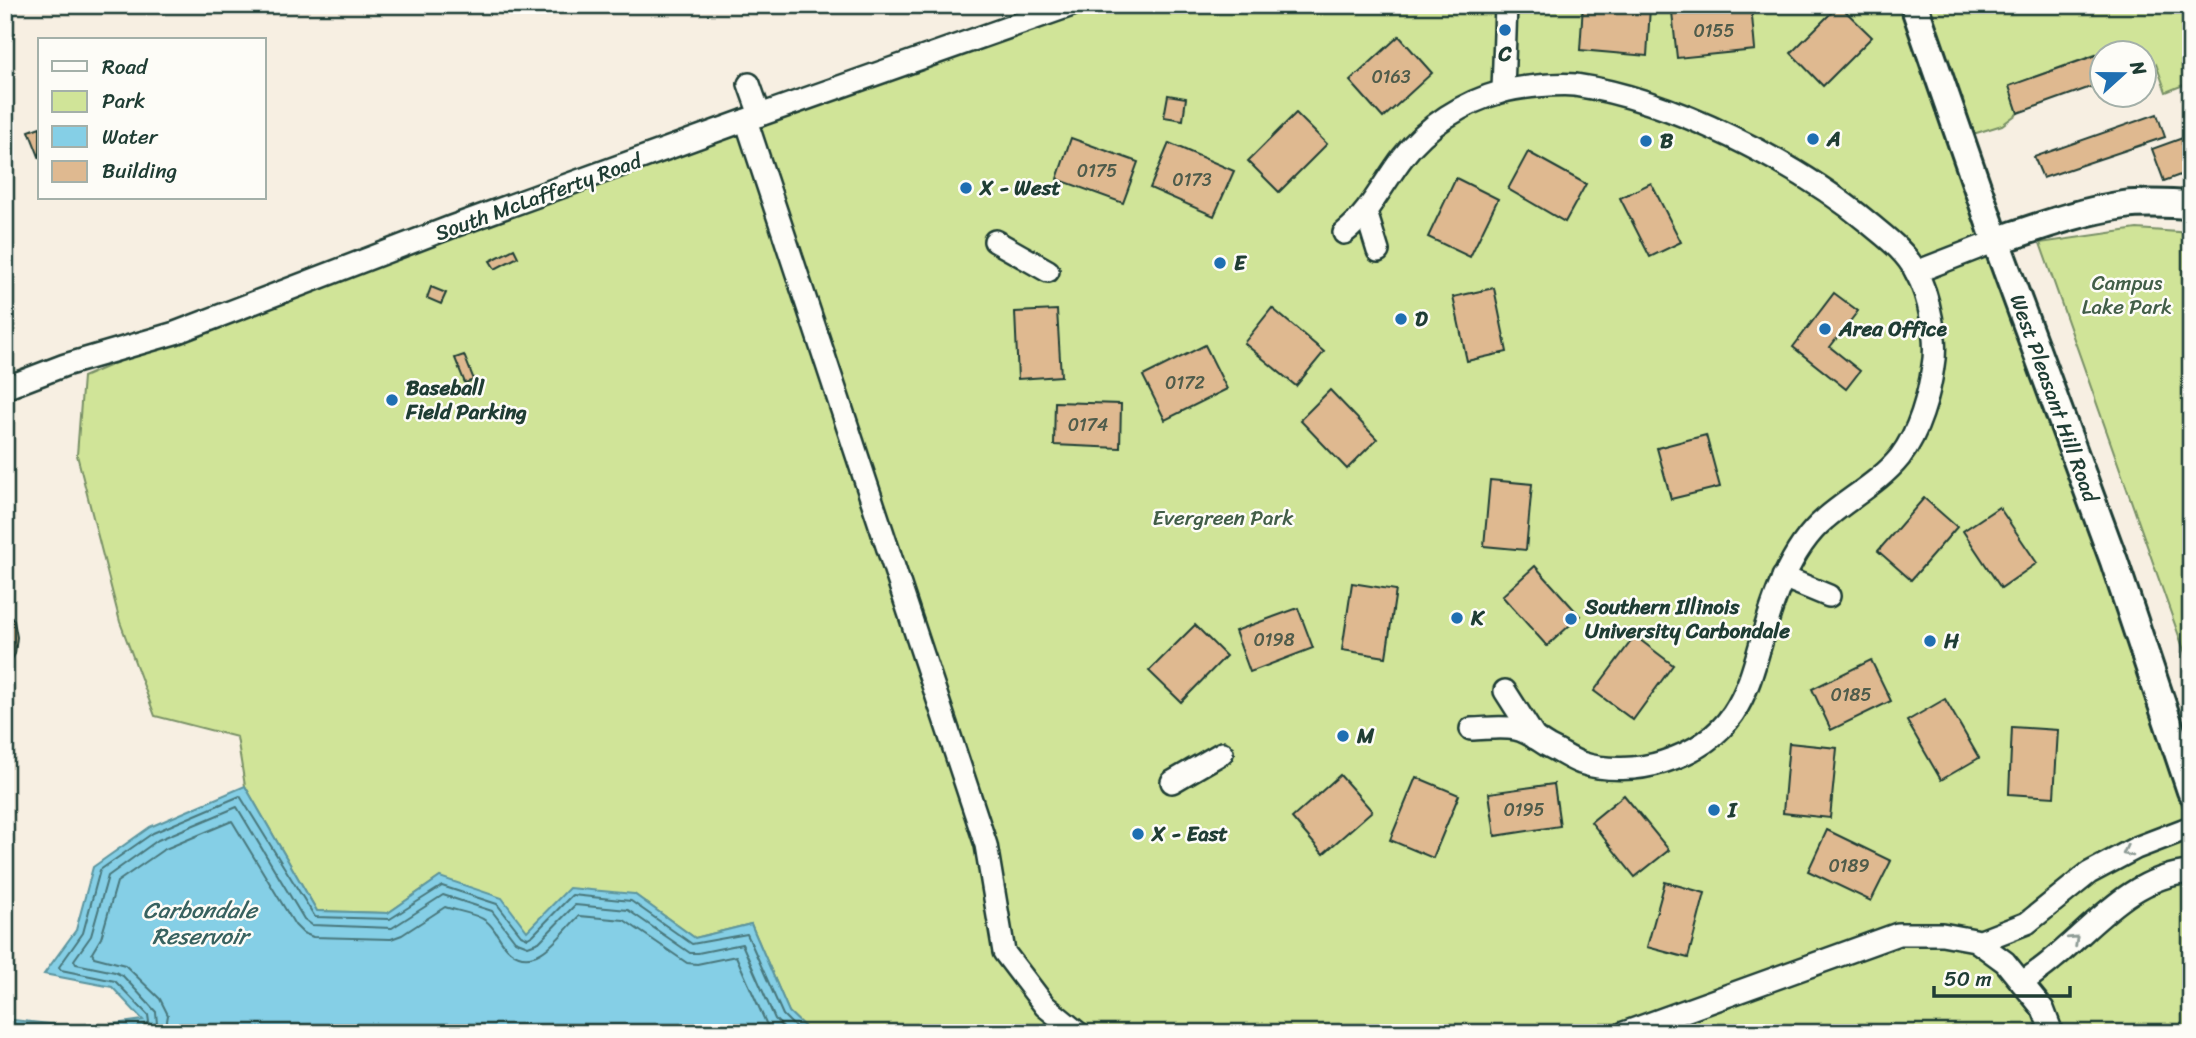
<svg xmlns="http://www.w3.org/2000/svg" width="2196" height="1038" viewBox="0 0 2196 1038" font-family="Sriracha,sans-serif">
<rect width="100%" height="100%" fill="#f7efe2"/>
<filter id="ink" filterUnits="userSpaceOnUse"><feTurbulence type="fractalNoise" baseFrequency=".0143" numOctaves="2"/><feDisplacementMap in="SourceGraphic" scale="14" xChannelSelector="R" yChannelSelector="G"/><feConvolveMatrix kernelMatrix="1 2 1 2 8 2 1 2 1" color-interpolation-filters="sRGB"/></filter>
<g filter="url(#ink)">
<g fill="#d0e498" stroke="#789066" stroke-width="2">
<polygon points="1072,5 1914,5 2114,561 2182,806 2191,814 2191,1033 811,1033 789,1012 751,924 695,938 634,894 527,932 440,877 388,913 317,911 245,786 237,737 155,716 120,622 77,455 83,377 263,300"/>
<polygon points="1924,5 2191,5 2191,82 2166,92 2156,64 2144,69 2144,52 2116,52 2114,48 2010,86 2018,113 2002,125 1970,135"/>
<polygon points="2137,229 2191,233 2191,670 2040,243"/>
</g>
<polygon fill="#85cfe6" stroke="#5c959f" stroke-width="2" points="245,786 317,911 388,913 440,877 502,898 527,931 569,888 634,894 695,938 751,924 789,1012 811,1033 5,1033 5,1019 86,1028 143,1020 112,987 44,974 76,930 93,867 150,827"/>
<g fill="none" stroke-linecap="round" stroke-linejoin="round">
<g stroke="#48777b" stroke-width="2">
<polyline points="106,1033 142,1027 149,1022 148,1015 115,981 61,970 59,967 83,933 100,870 153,833 240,796 315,917 390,919 442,886 497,904 521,935 528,938 533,935 572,895 631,901 692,944 747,934 783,1015 801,1033"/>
<polyline points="151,1033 157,1024 156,1012 123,976 115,972 76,964 74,960 91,936 108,876 158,840 237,807 304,919 312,925 392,928 443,895 492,911 515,941 528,946 539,942 575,905 628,910 690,953 698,953 742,944 775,1019 788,1033"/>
<path d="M 165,1033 L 168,1015 L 160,999 L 125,965 L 94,957 L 92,953 L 101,938 L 117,882 L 163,850 L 232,821 L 295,925 L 303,933 L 313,937 L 391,939 L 402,935 L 445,907 C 456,911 476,913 486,921 C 496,928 500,943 510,951 C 537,973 562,932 579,916 L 624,920 L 687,963 L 697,964 L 736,956 L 766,1023 L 773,1033"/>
</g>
</g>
<g fill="#dfb990" stroke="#1f3d34" stroke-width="2">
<polygon points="1583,5 1650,7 1647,56 1580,50"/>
<polygon points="1751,5 1755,50 1677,58 1672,12"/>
<polygon points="1839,5 1872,37 1823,86 1791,53"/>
<polygon points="1399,36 1432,73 1383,118 1350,81"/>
<polygon points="2102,53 2102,83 2018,113 2009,86"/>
<polygon points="1168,95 1186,98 1183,120 1164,117"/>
<polygon points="1296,113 1327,144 1279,192 1248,161"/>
<polygon points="2157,114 2165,137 2043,178 2034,157"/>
<polygon points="40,127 40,159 29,131"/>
<polygon points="2191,135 2191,171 2164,181 2152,149"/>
<polygon points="1071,138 1138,162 1123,203 1057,179"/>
<polygon points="1169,143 1234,171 1214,216 1150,188"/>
<polygon points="1528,152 1586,184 1565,222 1508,189"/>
<polygon points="1456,178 1498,199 1470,257 1428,237"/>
<polygon points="1651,183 1681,242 1650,257 1620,198"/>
<polygon points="514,249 518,257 495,269 490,261"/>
<polygon points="431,287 446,293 441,304 427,298"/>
<polygon points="1494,288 1507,352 1467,361 1453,297"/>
<polygon points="1834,293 1858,311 1830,347 1860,371 1846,389 1793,347"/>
<polygon points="1272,308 1324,352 1296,386 1244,343"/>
<polygon points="1057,310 1061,376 1018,379 1015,312"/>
<polygon points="1205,345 1227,389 1165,420 1143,376"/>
<polygon points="464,355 474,380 465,383 455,358"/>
<polygon points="1330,390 1377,439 1347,469 1300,420"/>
<polygon points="1055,402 1121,404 1120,448 1054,445"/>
<polygon points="1706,435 1720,487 1671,499 1657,448"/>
<polygon points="1490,480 1532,484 1526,550 1484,546"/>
<polygon points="1924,498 1957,527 1911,580 1878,551"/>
<polygon points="1999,507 2037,563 2001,588 1963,531"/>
<polygon points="1535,566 1580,616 1547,646 1502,596"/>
<polygon points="1352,583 1396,590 1386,657 1342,650"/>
<polygon points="1298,608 1313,648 1250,672 1235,631"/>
<polygon points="5,609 14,621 17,637 15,654 5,671"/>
<polygon points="1195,625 1226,656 1181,702 1149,671"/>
<polygon points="1635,636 1673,665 1633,720 1594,691"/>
<polygon points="1871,660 1891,701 1831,730 1812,689"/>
<polygon points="1945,699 1979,758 1941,780 1907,721"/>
<polygon points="2012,727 2058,730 2054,797 2009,794"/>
<polygon points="1789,743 1837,748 1830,818 1783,813"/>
<polygon points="1340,775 1372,811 1323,854 1292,818"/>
<polygon points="1416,777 1459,795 1433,858 1390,840"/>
<polygon points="1554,784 1560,826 1495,836 1489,793"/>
<polygon points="1624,795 1669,850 1635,877 1591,822"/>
<polygon points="1827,830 1891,861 1871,901 1808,871"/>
<polygon points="1665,882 1705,893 1688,958 1647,947"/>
</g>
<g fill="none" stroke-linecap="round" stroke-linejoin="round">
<defs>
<g id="minor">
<polyline points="749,84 760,115"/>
<polyline points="1503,91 1506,5"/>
<polyline points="746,120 986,845 1004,952 1045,1006 1078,1033"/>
<polyline points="1366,212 1378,251"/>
<path d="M 1344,233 C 1370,213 1383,183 1403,157 C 1426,126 1464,102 1501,92 C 1517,87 1560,83 1575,85 C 1671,99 1796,162 1870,224 C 1887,238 1906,252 1916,272 C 1929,295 1938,340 1933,366 C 1929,396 1919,432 1900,457 C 1880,482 1849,498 1825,519 C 1807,534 1793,557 1783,579 C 1747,656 1762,731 1663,762 C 1639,770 1605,771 1581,763 C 1570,759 1559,751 1548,746 C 1538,740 1527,731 1515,729 C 1501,726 1485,729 1471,729"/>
<polyline points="995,241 1048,271"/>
<polyline points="1916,272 1996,241"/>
<polyline points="5,388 65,365 175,333 451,227 746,120 1072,5"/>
<polyline points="1783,577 1829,596"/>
<polyline points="1505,691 1535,738"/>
<polyline points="1172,782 1222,753"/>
<polyline points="1978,942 2027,923 2089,873 2136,848 2191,827"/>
<path d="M 2022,983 C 2032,975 2043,968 2052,960 C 2094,926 2132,876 2191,872"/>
<polyline points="1624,1033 1898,934 1942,934 1975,940 2005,962 2043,1009 2052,1033"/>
</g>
<g id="tertiary">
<polyline points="1914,5 1996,241 2114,561 2191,791"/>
<path d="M 1996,241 C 2038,227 2081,211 2124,205 C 2146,202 2169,204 2191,205"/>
</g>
</defs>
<use href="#minor" stroke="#1f3d34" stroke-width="26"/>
<use href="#tertiary" stroke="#1f3d34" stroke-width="32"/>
<use href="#minor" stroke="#fdfcf7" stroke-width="21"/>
<use href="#tertiary" stroke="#fdfcf7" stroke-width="26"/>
</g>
<defs><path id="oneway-chevron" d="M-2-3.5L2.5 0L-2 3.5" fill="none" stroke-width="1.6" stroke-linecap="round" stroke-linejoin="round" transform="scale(1.75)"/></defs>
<g stroke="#8e9c96">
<use href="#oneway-chevron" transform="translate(2127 852) rotate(153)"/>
<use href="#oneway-chevron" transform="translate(2074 940) rotate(-43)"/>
</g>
</g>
<g fill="#1f6fb2" stroke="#fdfcf7" stroke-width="2.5">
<circle cx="1505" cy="30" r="7"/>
<circle cx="1813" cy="139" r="7"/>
<circle cx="1646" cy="141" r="7"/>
<circle cx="966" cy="188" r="7"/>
<circle cx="1220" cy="263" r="7"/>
<circle cx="1401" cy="319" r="7"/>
<circle cx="1825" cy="329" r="7"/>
<circle cx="392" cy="400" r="7"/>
<circle cx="1457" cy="618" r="7"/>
<circle cx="1571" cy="619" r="7"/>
<circle cx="1930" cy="641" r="7"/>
<circle cx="1343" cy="736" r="7"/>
<circle cx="1714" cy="810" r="7"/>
<circle cx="1138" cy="834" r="7"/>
</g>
<g text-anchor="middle" stroke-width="5" stroke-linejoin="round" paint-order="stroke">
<g font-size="18" fill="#4f5c4b">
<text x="1714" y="37">0155</text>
<text x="1391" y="83">0163</text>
<text x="1097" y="177">0175</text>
<text x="1192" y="186">0173</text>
<text x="1185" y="389">0172</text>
<text x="1088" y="431">0174</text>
<text x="1274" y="646">0198</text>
<text x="1851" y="701">0185</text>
<text x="1524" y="816">0195</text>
<text x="1849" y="872">0189</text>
</g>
<g font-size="21" font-weight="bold" fill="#1f3d34" stroke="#fdfcf7" text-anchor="start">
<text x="1505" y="61" text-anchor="middle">C</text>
<text x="1827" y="146">A</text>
<text x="1660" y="148">B</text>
<text x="980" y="195">X - West</text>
<text x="1234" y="270">E</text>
<text x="1415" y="326">D</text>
<text x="1839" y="336">Area Office</text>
<text x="406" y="395">Baseball<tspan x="406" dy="24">Field Parking</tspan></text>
<text x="1585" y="614">Southern Illinois<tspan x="1585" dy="24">University Carbondale</tspan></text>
<text x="1471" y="625">K</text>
<text x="1944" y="648">H</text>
<text x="1357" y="743">M</text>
<text x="1728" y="817">I</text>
<text x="1152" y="841">X - East</text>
</g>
<g font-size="21" fill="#1f3d34" stroke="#fdfcf7">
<text transform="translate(538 197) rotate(-20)" y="7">South McLafferty Road</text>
<text transform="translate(2054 398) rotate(70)" y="7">West Pleasant Hill Road</text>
</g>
<g font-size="21" fill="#425e48" stroke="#fdfcf7">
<text x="2127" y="290">Campus<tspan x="2127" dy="24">Lake Park</tspan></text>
<text x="1223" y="525">Evergreen Park</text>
</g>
<g font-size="23" font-style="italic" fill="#386260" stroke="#fdfcf7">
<text x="200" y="918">Carbondale<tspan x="200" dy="26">Reservoir</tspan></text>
</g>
</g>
<rect width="2196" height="1038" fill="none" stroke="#fdfcf7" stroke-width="28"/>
<rect x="14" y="14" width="2168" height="1010" fill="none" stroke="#1f3d34" stroke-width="2.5" filter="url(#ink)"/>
<rect x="38" y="38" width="228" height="161" fill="#fdfcf7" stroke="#a4b0a9" stroke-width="2"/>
<rect x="52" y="61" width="35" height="10" fill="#fdfcf7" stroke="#a4b0a9" stroke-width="2"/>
<text x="102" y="74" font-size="21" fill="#1f3d34">Road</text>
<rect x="52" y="91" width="35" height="21" fill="#d0e498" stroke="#a4b0a9" stroke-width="2"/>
<text x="102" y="108" font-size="21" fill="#1f3d34">Park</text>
<rect x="52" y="126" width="35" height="21" fill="#85cfe6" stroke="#a4b0a9" stroke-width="2"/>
<text x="102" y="144" font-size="21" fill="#1f3d34">Water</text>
<rect x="52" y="161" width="35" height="21" fill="#dfb990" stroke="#a4b0a9" stroke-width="2"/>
<text x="102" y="178" font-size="21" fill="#1f3d34">Building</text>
<g transform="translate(2123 74) rotate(69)"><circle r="33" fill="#fdfcf7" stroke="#a4b0a9" stroke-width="2"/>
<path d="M0-5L12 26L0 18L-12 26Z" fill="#1f6fb2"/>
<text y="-10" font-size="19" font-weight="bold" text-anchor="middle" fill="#1f3d34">N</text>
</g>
<path d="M1934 986v10h136v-10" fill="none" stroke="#1f3d34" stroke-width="3.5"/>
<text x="1944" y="986" font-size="21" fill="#1f3d34" stroke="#fdfcf7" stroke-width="5" paint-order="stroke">50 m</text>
</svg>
